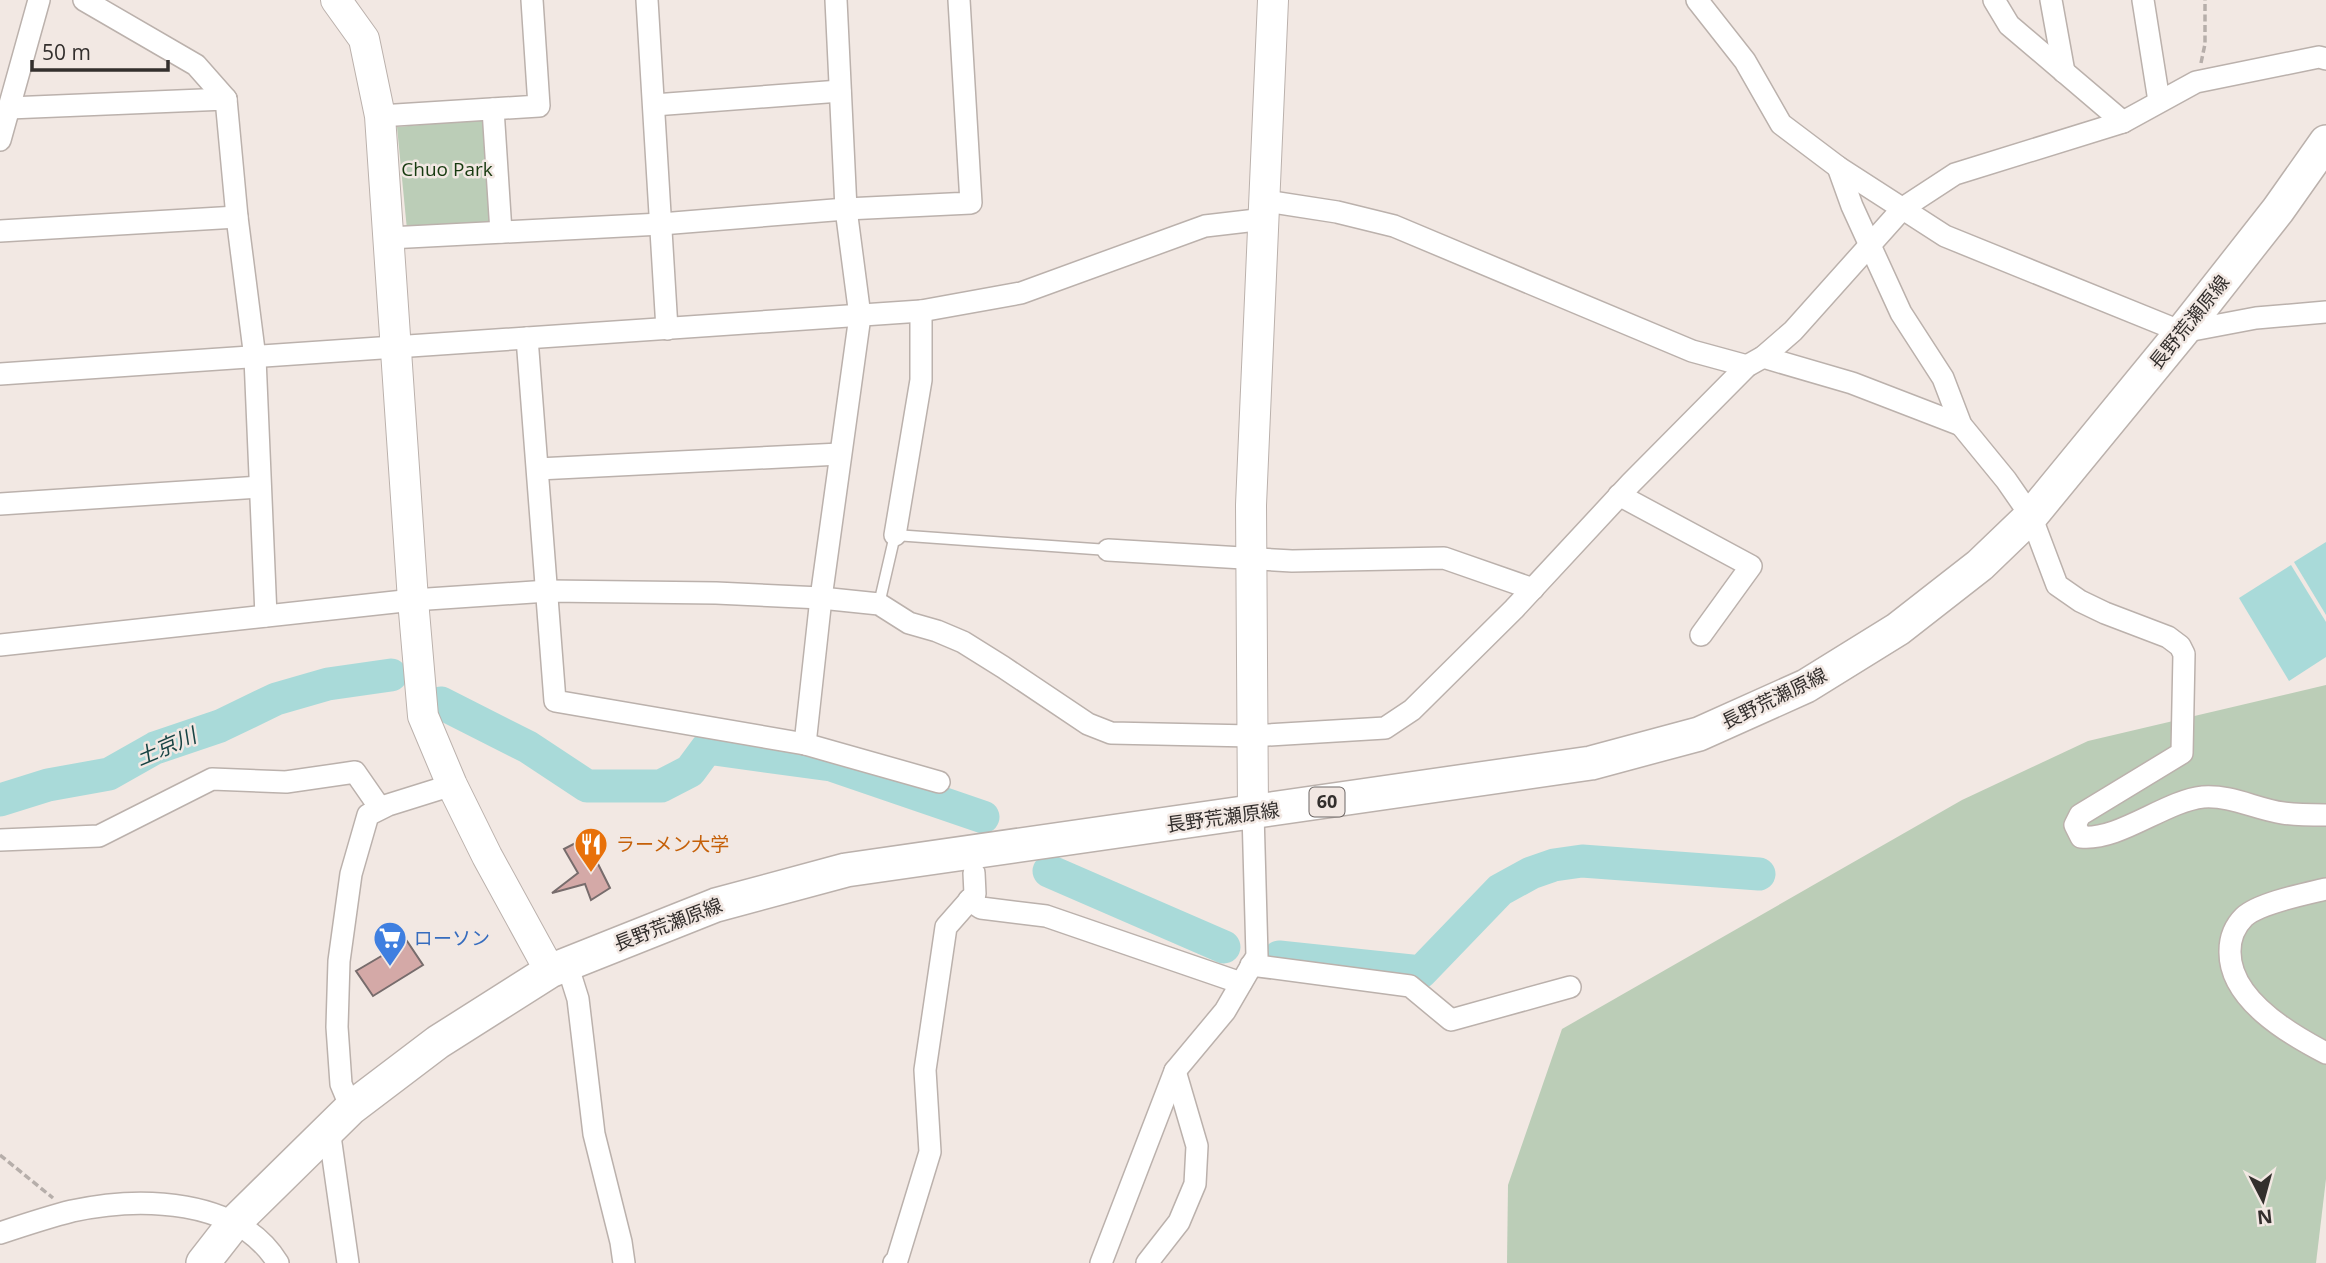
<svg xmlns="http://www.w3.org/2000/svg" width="2326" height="1263" viewBox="0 0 2326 1263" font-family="'Open Sans','Noto Sans JP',sans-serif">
<rect width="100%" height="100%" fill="#f2e8e3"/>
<g fill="#bbcdb7">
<polygon points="489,119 497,226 408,240 397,127"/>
<polygon points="2326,685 2326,1179 2316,1263 1507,1263 1508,1185 1562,1029 1962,800 2088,741"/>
</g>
<g fill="#a9dad9">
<polygon points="2326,542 2326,615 2294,562"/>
<polygon points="2291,565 2326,622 2326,657 2289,681 2239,598"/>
</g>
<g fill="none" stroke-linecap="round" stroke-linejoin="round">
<g stroke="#a9dad9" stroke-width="33">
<polyline points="441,703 528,747 587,786 661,786 690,771 707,748 831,765 983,817"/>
<polyline points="0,800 48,785 109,774 155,748 220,726 276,699 328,684 391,675"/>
<polyline points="1049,871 1224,947"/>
<polyline points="1279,957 1421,972 1500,890 1531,873 1554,865 1582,861 1759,874"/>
</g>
</g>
<g fill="#d4a9a7" stroke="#776c6c" stroke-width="2">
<polygon points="585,838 610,888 591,900 585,884 552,893 578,873 564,849"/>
<polygon points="407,941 423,965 373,996 356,971"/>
</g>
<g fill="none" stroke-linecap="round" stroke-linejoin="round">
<defs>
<polyline id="lane" points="879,604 895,535 1108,550"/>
<g id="street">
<polyline points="84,0 196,65 226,99"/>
<polyline points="647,0 667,329"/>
<polyline points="1697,0 1745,61 1781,124 1838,167 1945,236 2182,332 2256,318 2326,312"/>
<polyline points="1994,0 2009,25 2123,122"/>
<polyline points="2051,0 2064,72"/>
<polyline points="2143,0 2159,101"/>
<polyline points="654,105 840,91"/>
<polyline points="9,108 226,99 237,217 255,358 266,616"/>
<polyline points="493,109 501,232"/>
<polyline points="380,116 539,106 532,0"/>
<polyline points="0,140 39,0"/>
<path d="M 1838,167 L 1852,206 L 1901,313 L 1943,378 L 1961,425 L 2006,480 L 2031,516 L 2057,585 L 2080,601 L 2105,613 L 2168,637 L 2180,646 L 2184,654 L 2182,753 L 2080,815 L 2075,825 L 2081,837 C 2119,841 2165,801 2203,797 C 2232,795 2255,809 2283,813 C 2297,815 2312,815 2326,815"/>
<polyline points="1266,201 1337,212 1394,226 1692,351 1747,366"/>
<polyline points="0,231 237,217"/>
<polyline points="389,238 661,224 846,209 971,203 959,0"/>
<polyline points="527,338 555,701 805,744 939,782"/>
<polyline points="1763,357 1852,383 1961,425"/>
<polyline points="0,374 921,311 1021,293 1205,226 1265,219"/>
<polyline points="538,469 840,454"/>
<polyline points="1619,495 1751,566 1701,635"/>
<polyline points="0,504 260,487"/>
<polyline points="895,535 921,380 921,311"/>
<polyline points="1108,550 1292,561 1444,558 1533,589"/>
<polyline points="0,645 413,600 548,591 716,593 821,598 879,604 909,623 937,631 963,642 1003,667 1088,724 1111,733 1251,736 1385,728 1412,710 1514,609 1631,483 1747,366 1763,357 1793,331 1903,208 1955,174 2123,122 2196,82 2319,57 2326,59"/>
<polyline points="805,744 821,598 860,316 846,209 836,0"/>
<polyline points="0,840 99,836 212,779 286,782 355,772 380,808"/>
<path d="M 2326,889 C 2305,894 2259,903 2244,917 C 2235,926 2230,938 2230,951 C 2229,999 2289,1034 2326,1053"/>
<polyline points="969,900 981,908 1046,916 1241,983"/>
<polyline points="567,964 578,999 594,1134 621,1242 624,1263"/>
<polyline points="1251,965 1410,986 1451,1020 1570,987"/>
<polyline points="351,1108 341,1084 337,1027 339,961 351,874 368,815 388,805 452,785"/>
<polyline points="329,1129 348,1263"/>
<path d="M 0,1233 C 24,1225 48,1217 72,1211 C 140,1196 238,1198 278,1263"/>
<polyline points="894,1263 897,1260 930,1152 925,1070 946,927 975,894 974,873"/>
<polyline points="1101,1263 1175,1071 1225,1011 1257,956 1253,813"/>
<polyline points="1147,1263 1179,1222 1195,1184 1197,1146 1175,1071"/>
</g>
<g id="secondary">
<polyline points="336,0 364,39 380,116 413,600 423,716 452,785 487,856 550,971"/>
<polyline points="1253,813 1251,505 1273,0"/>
</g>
<polyline id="primary" points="203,1263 235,1222 351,1108 438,1042 550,971 716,905 846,870 1591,763 1699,734 1806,686 1898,629 1980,565 2031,516 2182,332 2278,210 2326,142"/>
</defs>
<use href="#lane" stroke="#bbb1ac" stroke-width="13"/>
<use href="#street" stroke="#bbb1ac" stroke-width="24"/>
<use href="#secondary" stroke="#bbb1ac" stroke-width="32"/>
<use href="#primary" stroke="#bbb1ac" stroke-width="36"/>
<g stroke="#b6aeaa" stroke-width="3.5" stroke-dasharray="7 3.5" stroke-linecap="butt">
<polyline points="2201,63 2205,44 2205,0"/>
<polyline points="0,1155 53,1198"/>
</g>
<use href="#lane" stroke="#fff" stroke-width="10"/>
<use href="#street" stroke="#fff" stroke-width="21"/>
<use href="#secondary" stroke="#fff" stroke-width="30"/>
<use href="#primary" stroke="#fff" stroke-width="33"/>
</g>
<defs>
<symbol id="restaurant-pin" viewBox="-11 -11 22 30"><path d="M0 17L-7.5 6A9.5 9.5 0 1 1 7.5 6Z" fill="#e8710a" stroke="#f2e8e3"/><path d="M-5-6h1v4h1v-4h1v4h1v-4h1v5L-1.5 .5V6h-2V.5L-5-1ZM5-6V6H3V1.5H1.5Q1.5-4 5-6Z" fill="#fff"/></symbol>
<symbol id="supermarket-pin" viewBox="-11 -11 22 30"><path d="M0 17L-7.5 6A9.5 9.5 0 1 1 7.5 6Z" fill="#3f7fe0" stroke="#f2e8e3"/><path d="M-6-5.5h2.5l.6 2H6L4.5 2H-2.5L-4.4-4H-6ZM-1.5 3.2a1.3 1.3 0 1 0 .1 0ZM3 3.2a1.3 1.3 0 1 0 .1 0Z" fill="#fff"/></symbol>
</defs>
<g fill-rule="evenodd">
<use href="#restaurant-pin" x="572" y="825" width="38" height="52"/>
<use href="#supermarket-pin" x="371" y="919" width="38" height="52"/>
</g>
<g text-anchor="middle" stroke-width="5" stroke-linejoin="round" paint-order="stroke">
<rect fill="#f2e8e3" stroke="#6c6664" stroke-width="2" x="1309.5" y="787.5" width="35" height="29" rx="5"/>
<g font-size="18" font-weight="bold" fill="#332f2d">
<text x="1327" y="808">60</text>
</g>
<g font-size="19" fill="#173a0f" stroke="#f2e8e3">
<text x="447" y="176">Chuo Park</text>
</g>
<g font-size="19" fill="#332f2d" stroke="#f2e8e3">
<text transform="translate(2189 322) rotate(-51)" y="7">長野荒瀬原線</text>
<text transform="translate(1774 698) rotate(-26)" y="7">長野荒瀬原線</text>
<text transform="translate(1223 817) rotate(-8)" y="7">長野荒瀬原線</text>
<text transform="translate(668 924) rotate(-21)" y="7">長野荒瀬原線</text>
</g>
<g font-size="19" fill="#c56008" stroke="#f2e8e3" text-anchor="start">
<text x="616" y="851">ラーメン大学</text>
</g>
<g font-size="19" fill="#366cbe" stroke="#f2e8e3" text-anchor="start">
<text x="414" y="945">ローソン</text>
</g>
<g font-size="21" font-style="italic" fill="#174444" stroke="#f2e8e3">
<text transform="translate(166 747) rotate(-23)" y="7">土京川</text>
</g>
</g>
<g transform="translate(2263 1200) rotate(174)" stroke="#f2e8e3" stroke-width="5" paint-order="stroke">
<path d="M0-5L12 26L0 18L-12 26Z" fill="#332f2d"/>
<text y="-10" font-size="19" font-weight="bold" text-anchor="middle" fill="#332f2d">N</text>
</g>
<path d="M32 60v10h136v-10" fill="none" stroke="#332f2d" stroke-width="3.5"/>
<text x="42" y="60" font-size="21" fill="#332f2d" stroke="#f2e8e3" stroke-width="5" paint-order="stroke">50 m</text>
</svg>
